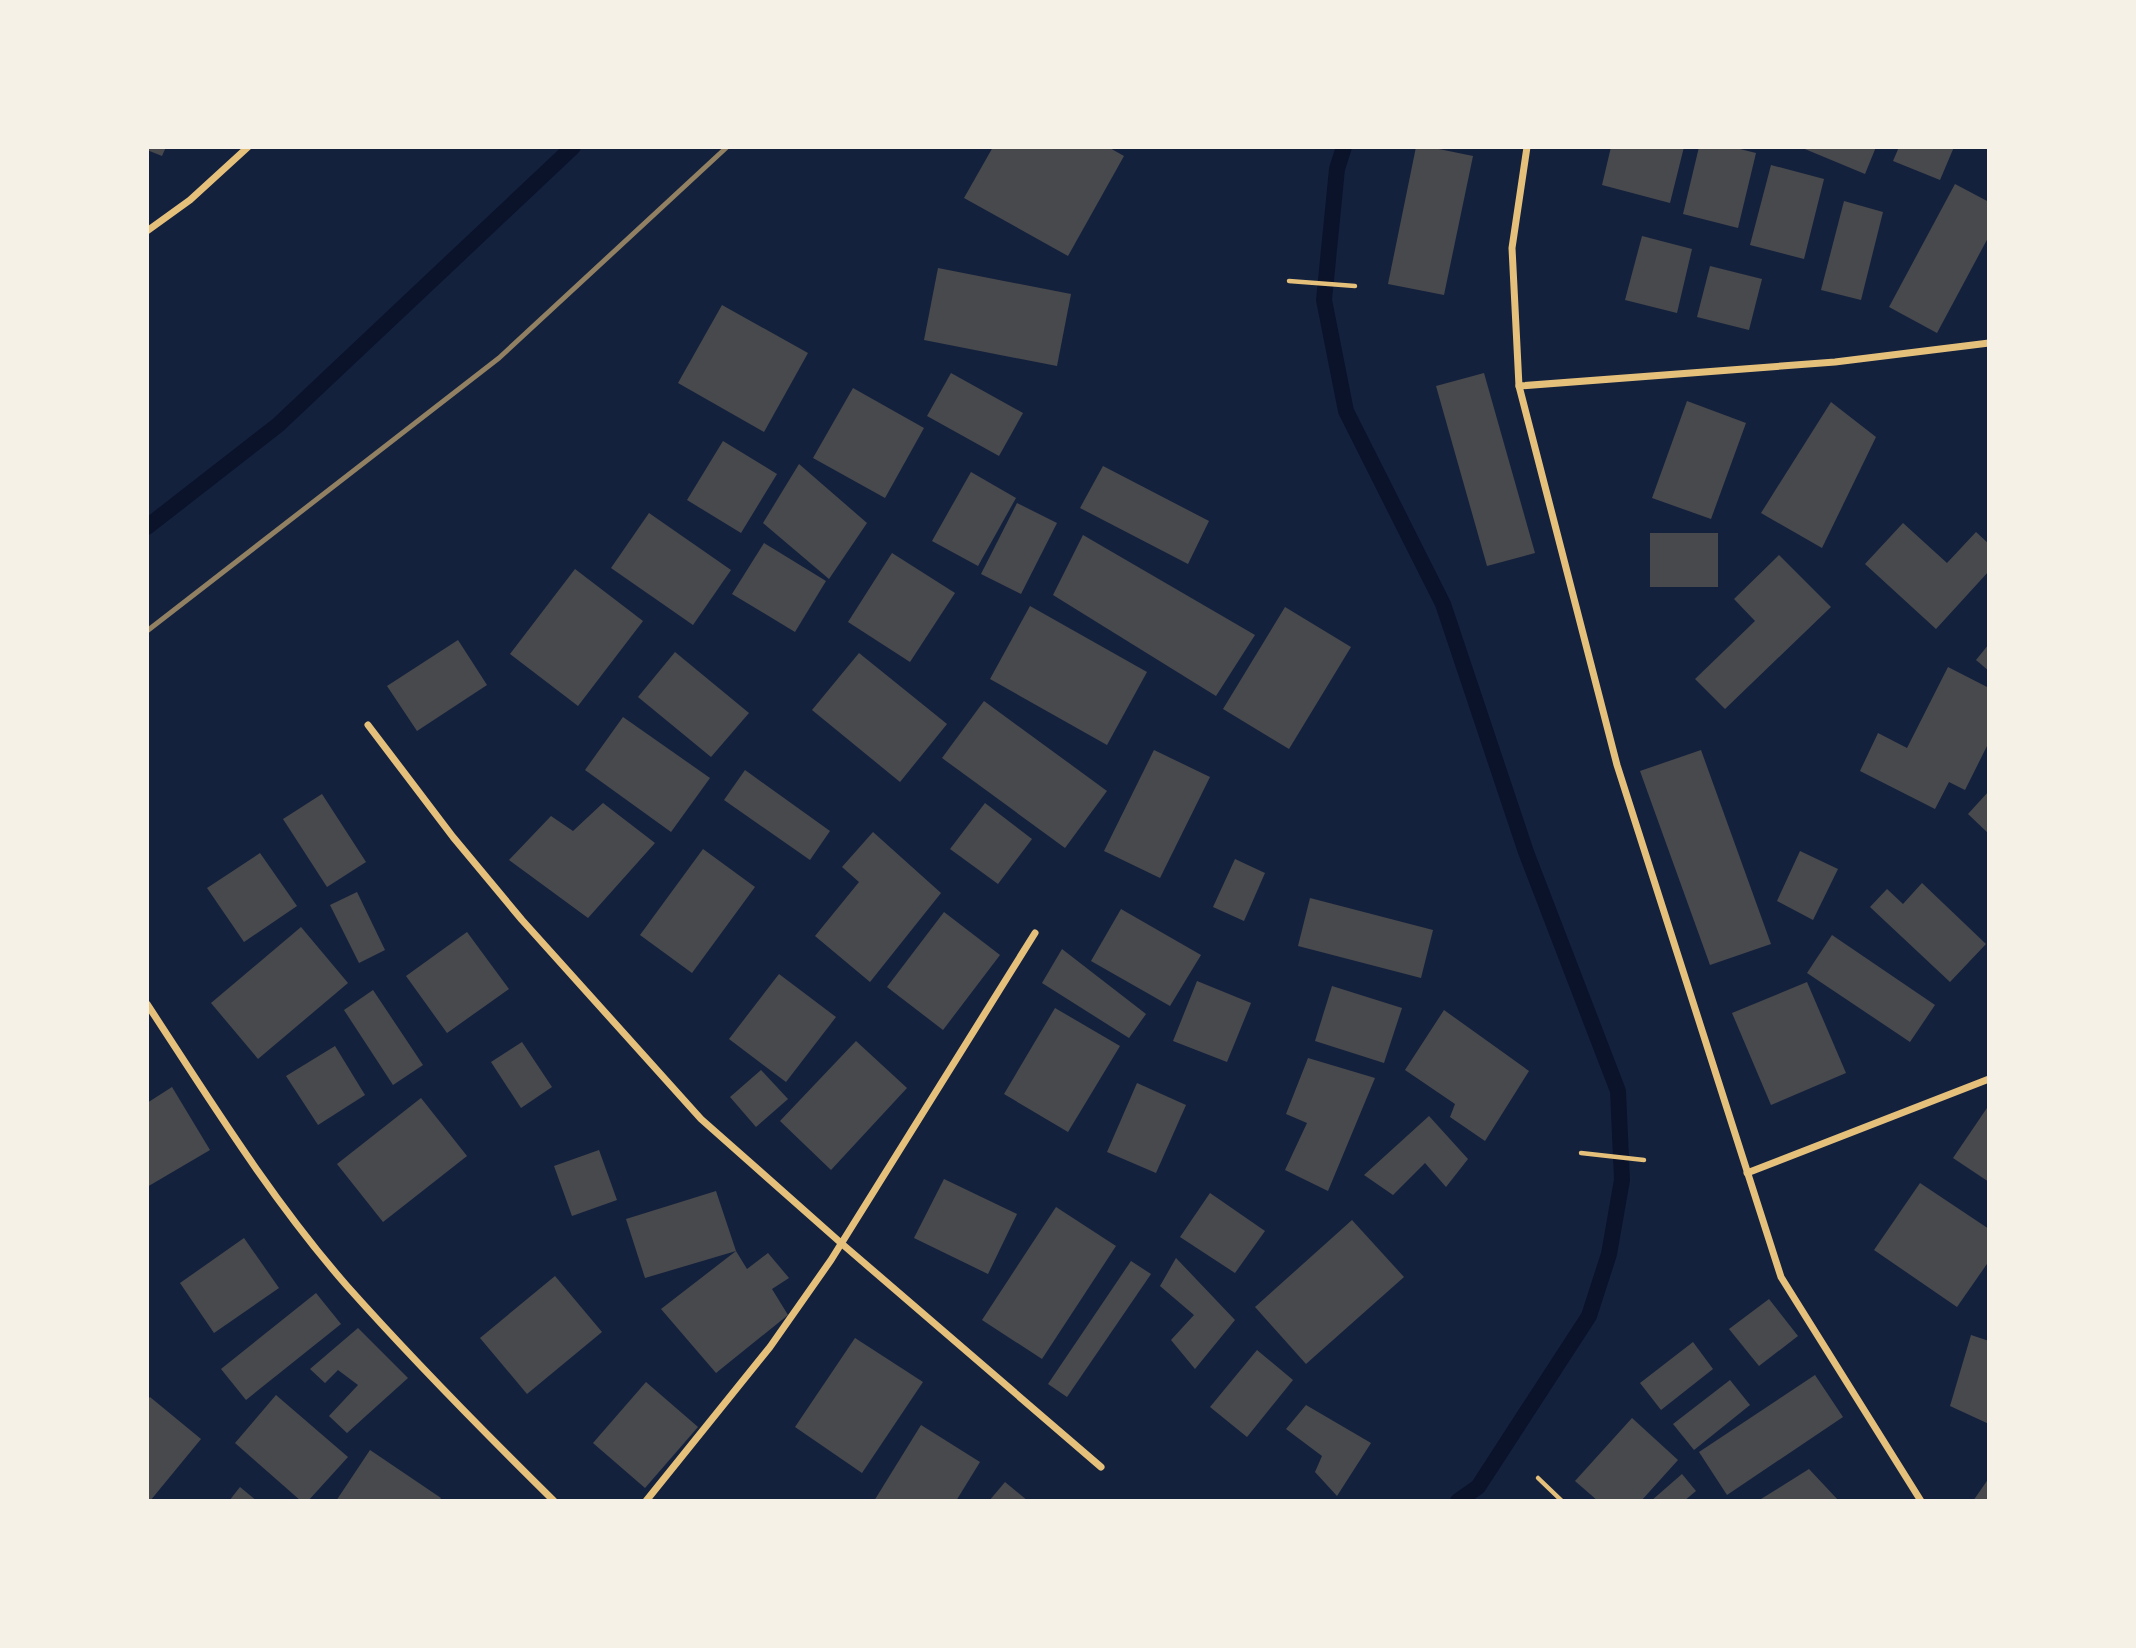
<svg xmlns="http://www.w3.org/2000/svg" width="2136" height="1648" viewBox="0 0 2136 1648" font-family="Helvetica,sans-serif">
<rect width="100%" height="100%" fill="#14213d"/>
<g fill="none" stroke-linecap="round" stroke-linejoin="round">
<g stroke="#0b132b" stroke-width="16">
<polyline points="1344,147 1337,169 1324,300 1346,411 1443,604 1526,852 1618,1091 1622,1180 1609,1254 1589,1316 1478,1487 1458,1501"/>
<polyline points="147,527 278,425 573,147"/>
</g>
</g>
<g fill="#48494c">
<polygon points="147,147 166,147 162,156 147,150"/>
<polygon points="993,147 1108,147 1124,156 1068,256 964,198"/>
<polygon points="1416,147 1429,147 1473,156 1444,295 1388,284"/>
<polygon points="1611,147 1684,147 1670,203 1602,185"/>
<polygon points="1699,147 1732,147 1756,153 1738,228 1683,214"/>
<polygon points="1800,147 1876,147 1865,174"/>
<polygon points="1899,147 1954,147 1940,180 1893,161"/>
<polygon points="1771,165 1824,179 1804,259 1750,245"/>
<polygon points="1955,184 1989,202 1989,236 1937,333 1889,307"/>
<polygon points="1844,201 1883,212 1861,300 1821,290"/>
<polygon points="1642,236 1692,249 1677,313 1625,300"/>
<polygon points="1710,266 1762,279 1749,330 1697,317"/>
<polygon points="938,268 1071,294 1057,366 924,340"/>
<polygon points="722,305 808,353 764,432 678,383"/>
<polygon points="951,373 1023,413 999,456 927,416"/>
<polygon points="1484,373 1535,553 1487,566 1436,386"/>
<polygon points="853,388 924,428 885,498 813,458"/>
<polygon points="1687,401 1746,423 1711,519 1652,498"/>
<polygon points="1831,402 1876,437 1822,548 1761,513"/>
<polygon points="723,441 777,474 741,533 687,500"/>
<polygon points="799,464 867,523 829,579 763,523"/>
<polygon points="1103,466 1209,521 1188,564 1080,508"/>
<polygon points="971,472 1016,498 978,566 932,541"/>
<polygon points="1017,503 1057,523 1021,594 981,574"/>
<polygon points="649,513 731,570 693,625 611,568"/>
<polygon points="1903,523 1947,563 1976,532 1989,544 1989,571 1936,629 1865,564"/>
<rect x="1650" y="533" width="68" height="54"/>
<polygon points="1083,535 1255,635 1216,696 1053,595"/>
<polygon points="764,543 826,581 795,632 732,594"/>
<polygon points="892,553 955,593 910,662 848,622"/>
<polygon points="1779,555 1831,607 1725,709 1695,679 1755,621 1734,599"/>
<polygon points="575,569 643,621 578,706 510,654"/>
<polygon points="1030,606 1147,672 1107,745 990,679"/>
<polygon points="1285,607 1351,647 1289,749 1223,709"/>
<polygon points="458,640 487,685 417,731 387,686"/>
<polygon points="1989,644 1989,671 1976,660"/>
<polygon points="675,652 749,713 711,757 638,697"/>
<polygon points="859,653 947,724 900,782 812,710"/>
<polygon points="1948,667 1989,688 1989,742 1965,790 1949,782 1935,809 1860,771 1878,733 1907,748"/>
<polygon points="984,701 1107,791 1065,848 942,758"/>
<polygon points="623,717 710,778 671,832 585,770"/>
<polygon points="1154,750 1210,777 1160,878 1104,851"/>
<polygon points="1701,750 1771,944 1710,965 1640,771"/>
<polygon points="745,770 830,831 810,860 724,800"/>
<polygon points="1989,791 1989,834 1968,814"/>
<polygon points="322,794 366,862 327,887 283,819"/>
<polygon points="603,803 655,843 588,918 509,860 551,816 573,831"/>
<polygon points="985,803 1032,839 998,884 950,849"/>
<polygon points="873,832 941,893 870,982 815,936 859,882 842,867"/>
<polygon points="703,849 755,887 692,973 640,935"/>
<polygon points="1800,851 1838,869 1813,920 1777,901"/>
<polygon points="260,853 297,906 244,942 207,888"/>
<polygon points="1235,859 1265,873 1244,921 1213,907"/>
<polygon points="1922,883 1986,944 1950,982 1870,907 1887,889 1903,904"/>
<polygon points="357,892 385,950 359,963 330,905"/>
<polygon points="1310,898 1433,930 1421,978 1298,946"/>
<polygon points="1121,909 1201,955 1170,1006 1091,961"/>
<polygon points="944,912 1000,955 943,1030 887,987"/>
<polygon points="301,927 348,983 258,1059 211,1003"/>
<polygon points="467,932 509,989 447,1033 406,976"/>
<polygon points="1832,935 1935,1005 1910,1042 1807,973"/>
<polygon points="1062,949 1146,1014 1129,1038 1042,983"/>
<polygon points="779,974 836,1017 786,1082 729,1039"/>
<polygon points="1197,981 1251,1003 1227,1062 1173,1041"/>
<polygon points="1807,982 1846,1073 1771,1105 1732,1013"/>
<polygon points="1332,986 1402,1008 1384,1063 1315,1041"/>
<polygon points="373,990 423,1065 393,1085 344,1010"/>
<polygon points="1055,1008 1120,1046 1068,1132 1004,1094"/>
<polygon points="1444,1010 1529,1071 1485,1141 1450,1117 1455,1104 1405,1070"/>
<polygon points="856,1041 907,1088 831,1170 780,1121"/>
<polygon points="522,1042 552,1087 521,1108 491,1062"/>
<polygon points="335,1046 365,1095 318,1125 286,1076"/>
<polygon points="1308,1058 1375,1078 1328,1191 1285,1170 1307,1123 1286,1114"/>
<polygon points="761,1070 788,1099 756,1127 730,1097"/>
<polygon points="1137,1083 1186,1105 1156,1173 1107,1152"/>
<polygon points="172,1087 210,1150 147,1187 147,1103"/>
<polygon points="421,1098 467,1156 383,1222 337,1164"/>
<polygon points="1989,1105 1989,1182 1953,1158"/>
<polygon points="1429,1116 1468,1159 1446,1187 1425,1163 1393,1195 1364,1175"/>
<polygon points="599,1150 617,1200 572,1216 554,1166"/>
<polygon points="944,1179 1017,1214 988,1274 914,1238"/>
<polygon points="1920,1183 1989,1229 1989,1261 1957,1307 1874,1250"/>
<polygon points="716,1191 736,1251 645,1278 626,1219"/>
<polygon points="1210,1193 1265,1231 1235,1273 1180,1237"/>
<polygon points="1056,1207 1116,1246 1042,1359 982,1320"/>
<polygon points="1352,1220 1404,1277 1306,1364 1255,1307"/>
<polygon points="244,1238 279,1288 214,1333 180,1283"/>
<polygon points="736,1251 747,1269 768,1253 789,1278 772,1289 788,1315 716,1373 661,1309"/>
<polygon points="1176,1258 1235,1320 1195,1369 1171,1340 1194,1315 1160,1286"/>
<polygon points="1131,1261 1151,1274 1067,1397 1048,1384"/>
<polygon points="555,1276 602,1332 527,1394 480,1338"/>
<polygon points="316,1293 341,1324 246,1400 221,1369"/>
<polygon points="1769,1299 1798,1336 1759,1366 1729,1329"/>
<polygon points="358,1328 408,1378 347,1433 329,1416 358,1385 338,1370 325,1383 310,1369"/>
<polygon points="1971,1335 1989,1341 1989,1424 1950,1406"/>
<polygon points="855,1338 923,1382 862,1473 795,1427"/>
<polygon points="1693,1342 1713,1369 1661,1410 1640,1383"/>
<polygon points="1257,1350 1293,1380 1247,1437 1210,1407"/>
<polygon points="1815,1375 1843,1417 1727,1495 1699,1452"/>
<polygon points="1730,1380 1750,1405 1694,1450 1673,1424"/>
<polygon points="646,1382 698,1427 645,1488 593,1443"/>
<polygon points="276,1395 348,1457 308,1501 301,1501 235,1443"/>
<polygon points="150,1397 201,1439 150,1501 147,1501 147,1400"/>
<polygon points="1306,1405 1371,1443 1337,1496 1315,1472 1322,1456 1286,1429"/>
<polygon points="1632,1418 1678,1460 1641,1501 1598,1501 1575,1481"/>
<polygon points="921,1425 980,1462 956,1501 874,1501"/>
<polygon points="370,1450 441,1498 439,1501 336,1501"/>
<polygon points="1809,1469 1839,1501 1763,1501 1761,1499"/>
<polygon points="1682,1474 1696,1491 1684,1501 1651,1501"/>
<polygon points="1989,1478 1989,1501 1973,1501"/>
<polygon points="1005,1482 1028,1501 989,1501"/>
<polygon points="240,1487 257,1501 229,1501"/>
</g>
<g fill="none" stroke-linecap="round" stroke-linejoin="round">
<g stroke="#e5c07b" stroke-width="4.5">
<polyline points="1289,281 1355,286"/>
<polyline points="1581,1153 1644,1160"/>
<polyline points="1538,1478 1562,1501"/>
</g>
<g stroke="#e5c07b" stroke-width="7">
<polyline points="1527,147 1512,248 1519,386 1617,765 1781,1277 1921,1501"/>
<polyline points="147,231 190,200 248,147"/>
<polyline points="1519,386 1835,362 1989,343"/>
<polyline points="368,725 453,837 522,920 701,1119 841,1243 1101,1467"/>
<path d="M 147,1004 C 210,1100 271,1199 347,1286 C 413,1360 483,1431 554,1501"/>
<polyline points="1747,1173 1989,1079"/>
<polyline points="646,1501 770,1347 831,1260 1035,933"/>
</g>
<polyline stroke="#918062" stroke-width="5" points="147,631 499,358 727,147"/>
</g>
<rect width="2136" height="1648" fill="none" stroke="#f6f1e7" stroke-width="298"/>
</svg>
